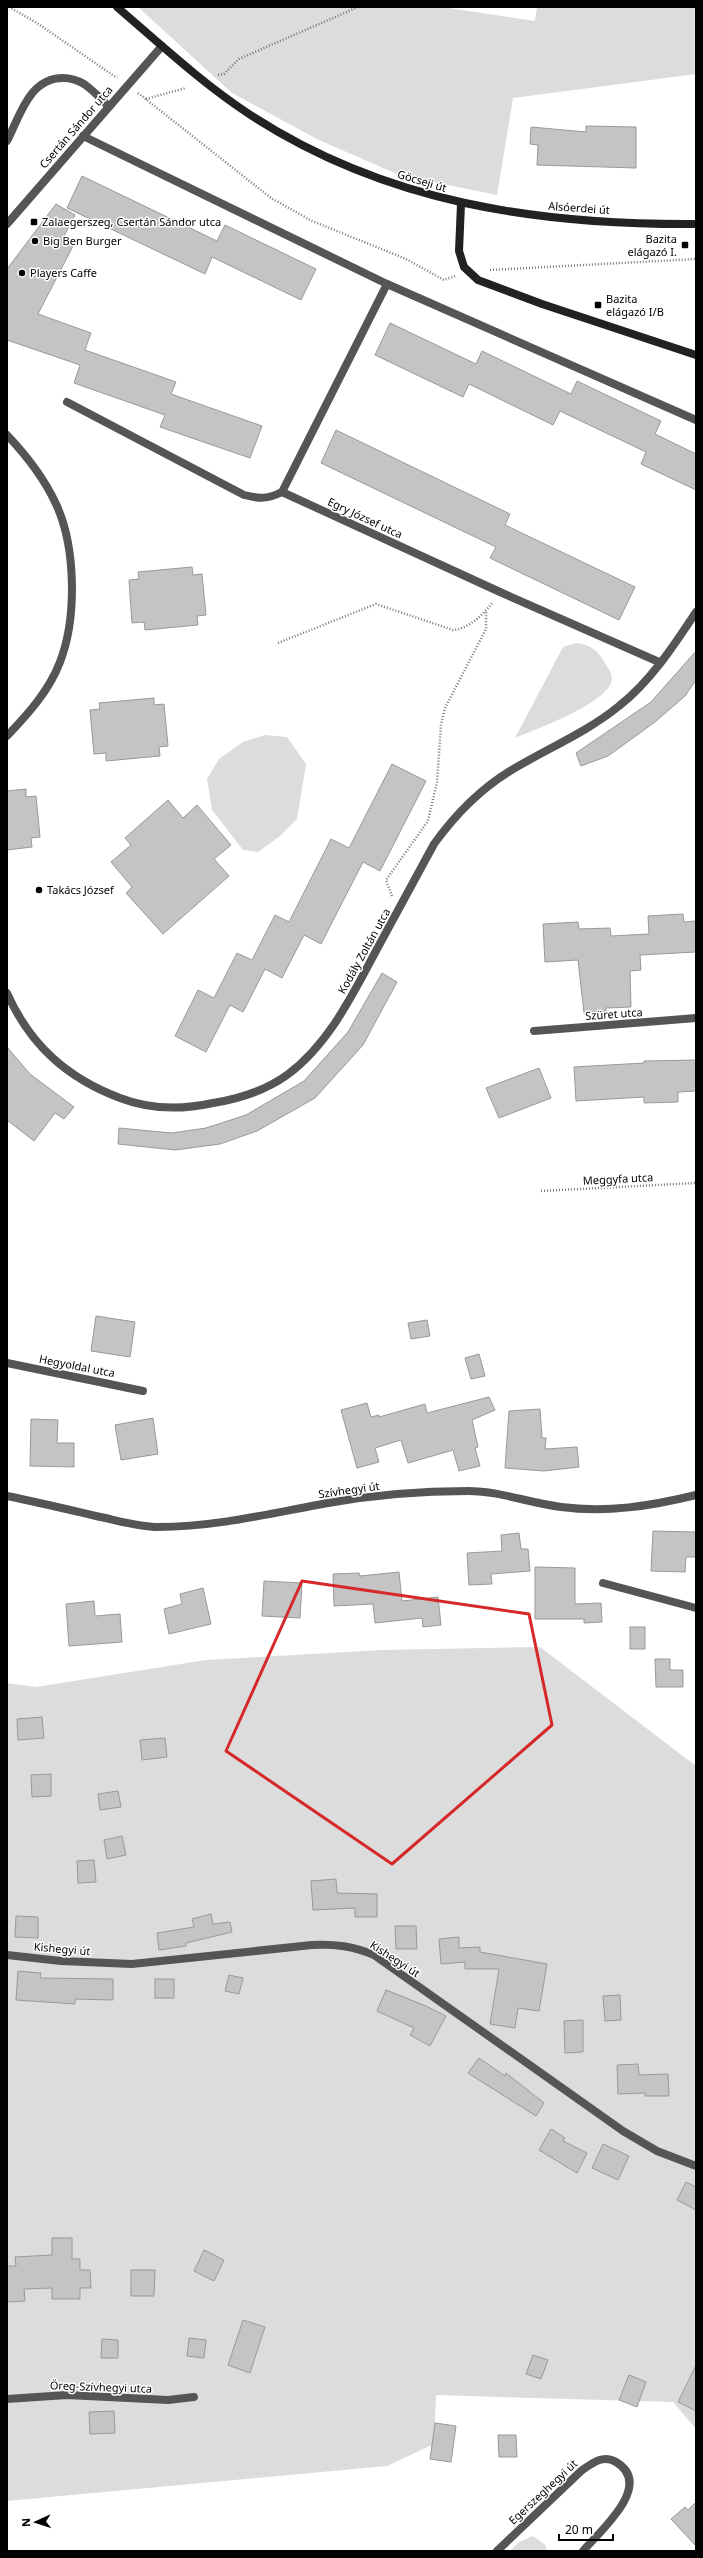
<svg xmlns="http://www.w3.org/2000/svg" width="703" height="2558" viewBox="0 0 703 2558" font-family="'Noto Sans',sans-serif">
<rect width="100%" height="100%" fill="#fff"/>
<g fill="#dcdcdc">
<polygon points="138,7 442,7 535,21 537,7 696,7 696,74 513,98 497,195 399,175 319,140 232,93"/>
<path d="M 576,643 C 590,644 599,652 605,663 C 609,670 614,675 611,683 C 602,705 537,729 515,738 L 563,647 Z"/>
<polygon points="265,735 287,737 306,764 297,819 280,836 258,852 243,850 212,810 207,779 219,759 243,742"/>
<polygon points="540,1647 696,1766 696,2429 673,2402 436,2395 434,2444 387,2466 7,2501 7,1683 36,1687 206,1660 382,1650"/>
<polygon points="533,2536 545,2545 547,2551 510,2551 519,2542"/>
</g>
<g fill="#c4c4c4" stroke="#999">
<polygon points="586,126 636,127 636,168 537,165 538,145 530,144 531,127 586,132"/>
<polygon points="82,176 217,241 225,225 316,269 301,300 212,257 205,274 67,208"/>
<polygon points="56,204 75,215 62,240 73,246 38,314 91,333 85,350 176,382 171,394 262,426 250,458 160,427 165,415 74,383 80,365 7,340 7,269"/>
<polygon points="390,323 476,364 482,351 571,394 577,381 661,421 655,434 696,454 696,490 641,464 646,452 560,411 553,425 469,384 463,397 375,355"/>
<polygon points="336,430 510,514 505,525 635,587 619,620 490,558 496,547 321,463"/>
<polygon points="192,567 193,575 202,574 206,615 197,616 198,625 145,630 144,622 132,623 129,580 139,579 138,572"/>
<polygon points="696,651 696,680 685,696 655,722 608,756 581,766 576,753 651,702"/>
<polygon points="154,698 154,705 164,704 168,746 159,747 160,756 106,761 106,753 94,754 90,710 100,709 99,703"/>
<polygon points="392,764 426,781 380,871 363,862 321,944 304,935 282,978 265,969 243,1012 230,1005 206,1052 175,1036 198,990 214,998 237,953 252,960 275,915 289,922 331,839 349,848"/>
<polygon points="26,789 26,797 36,796 40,837 31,838 32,847 7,850 7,791"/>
<polygon points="168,800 183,818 197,805 231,845 214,859 229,876 163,934 126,893 132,887 111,862 131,845 125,838"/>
<polygon points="683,914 684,922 696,921 696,952 640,955 641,970 630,971 631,1007 606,1008 606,1011 584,1013 578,960 545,962 543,924 578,922 579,929 610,928 611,936 649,934 648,916"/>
<polygon points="382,973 397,982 363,1045 315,1098 257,1131 220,1144 175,1150 118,1144 119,1128 172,1133 206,1128 246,1115 304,1081 348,1032"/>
<polygon points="7,1047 30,1074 74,1107 64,1119 55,1113 34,1141 7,1120"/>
<polygon points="696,1060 696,1091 678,1092 678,1102 644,1103 644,1097 576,1101 574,1067 644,1063 644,1061"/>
<polygon points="539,1068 551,1098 499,1118 486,1088"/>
<polygon points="96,1316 135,1322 130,1357 91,1351"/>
<polygon points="427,1320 430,1336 411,1339 408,1323"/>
<polygon points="479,1354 485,1376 471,1379 465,1358"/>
<polygon points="489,1397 495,1410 472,1420 478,1447 475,1448 480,1466 459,1471 453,1450 408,1463 401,1440 375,1448 379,1462 357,1468 341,1410 367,1403 371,1417 379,1415 379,1417 425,1404 427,1413"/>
<polygon points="540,1409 542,1438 546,1438 545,1449 577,1447 579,1467 544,1471 505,1468 509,1411"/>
<polygon points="153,1418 158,1454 121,1460 115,1425"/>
<polygon points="31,1419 58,1420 57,1443 74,1443 74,1467 30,1466"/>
<polygon points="653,1531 696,1532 696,1557 686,1557 685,1572 651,1571"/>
<polygon points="519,1533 521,1549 528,1549 530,1571 491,1574 492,1584 469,1585 467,1553 502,1551 501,1535"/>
<polygon points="535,1567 575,1568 575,1604 601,1603 602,1622 584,1623 584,1619 535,1619"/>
<polygon points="399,1572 402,1601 438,1597 441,1625 423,1627 422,1618 375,1623 373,1604 334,1606 333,1574 359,1573 360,1576"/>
<polygon points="264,1581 302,1583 300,1618 262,1616"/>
<polygon points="203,1588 211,1624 169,1634 164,1609 182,1604 180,1594"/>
<polygon points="94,1601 95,1616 120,1614 122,1642 69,1646 66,1604"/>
<rect x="630" y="1627" width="15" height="22"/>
<polygon points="655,1659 670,1659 670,1670 683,1670 683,1687 656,1687"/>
<polygon points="42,1717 44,1738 18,1740 17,1719"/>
<polygon points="165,1738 167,1757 142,1760 140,1740"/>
<polygon points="51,1774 51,1796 32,1797 31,1775"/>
<polygon points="118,1791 121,1807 100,1810 98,1794"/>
<polygon points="122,1836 126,1855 107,1859 104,1840"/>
<polygon points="94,1860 96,1882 78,1883 77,1861"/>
<polygon points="336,1879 337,1893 377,1894 377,1917 355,1917 355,1908 313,1910 311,1881"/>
<polygon points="211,1914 213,1924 230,1922 232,1932 186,1943 186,1946 159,1950 157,1933 194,1927 192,1919"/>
<polygon points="16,1916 38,1917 38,1938 15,1937"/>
<polygon points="395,1926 416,1926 417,1949 396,1949"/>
<polygon points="459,1937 459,1948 480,1947 480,1952 547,1964 539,2011 518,2008 515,2028 490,2024 499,1969 465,1969 465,1962 441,1964 439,1939"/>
<polygon points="18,1971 41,1973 40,1978 113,1979 113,2000 75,1999 75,2004 16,2000"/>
<polygon points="229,1975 243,1978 239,1994 225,1991"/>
<rect x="155" y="1979" width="19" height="19"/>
<polygon points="386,1990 426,2006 446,2016 430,2046 410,2035 414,2028 377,2011"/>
<polygon points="620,1995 621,2020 605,2021 603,1996"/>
<polygon points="583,2020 583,2052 565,2053 564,2021"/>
<polygon points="479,2058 505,2076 506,2073 544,2103 536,2116 468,2073"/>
<polygon points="638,2064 639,2075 668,2074 669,2096 645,2096 645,2093 618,2094 617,2065"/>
<polygon points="551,2129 565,2138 563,2141 587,2153 577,2173 539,2150"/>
<polygon points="603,2144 629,2156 618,2180 592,2168"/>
<polygon points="686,2182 696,2187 696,2210 677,2200"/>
<polygon points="52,2238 72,2238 72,2259 80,2259 80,2270 90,2270 91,2288 80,2288 80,2299 52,2299 52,2288 24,2289 25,2301 7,2302 7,2266 16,2266 15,2257 52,2255"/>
<polygon points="204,2250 224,2260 214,2281 194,2271"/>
<polygon points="131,2270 155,2270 154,2296 131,2296"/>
<polygon points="243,2320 265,2327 250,2373 228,2365"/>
<polygon points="189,2338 206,2340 204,2358 187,2356"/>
<polygon points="102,2339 118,2340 118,2358 101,2358"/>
<polygon points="533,2355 548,2360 541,2379 526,2374"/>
<polygon points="696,2365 696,2411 678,2402"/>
<polygon points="629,2375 646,2382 637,2407 619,2400"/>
<polygon points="114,2411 115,2433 90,2434 89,2412"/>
<polygon points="435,2423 456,2426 451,2462 430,2459"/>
<polygon points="498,2435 516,2435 517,2457 499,2457"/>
<polygon points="696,2502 696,2546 671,2519 685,2507 688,2510"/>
</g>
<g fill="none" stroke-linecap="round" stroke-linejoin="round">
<g stroke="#777" stroke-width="2.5" stroke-dasharray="1 2" stroke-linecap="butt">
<polyline points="9,7 37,23 117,78"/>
<polyline points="218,75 224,74 239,59 358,7"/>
<polyline points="138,93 271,198 312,221 406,259 444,280 455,276"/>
<polyline points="146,99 186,88"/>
<polyline points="490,270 696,259"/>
<path d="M 278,643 L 376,604 L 453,630 C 468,629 483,615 492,603"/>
<polyline points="392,896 386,880 428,821 437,782 441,725 445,708 486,629 486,611"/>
<polyline points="541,1191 696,1183"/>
</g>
<g stroke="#555" stroke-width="8">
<path d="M 7,141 C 20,116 29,78 63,78 C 70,78 77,80 84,84 C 93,90 101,99 109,107"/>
<path d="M 67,402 L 244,495 C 259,499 268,499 282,492 L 500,592 L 659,662"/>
<polyline points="282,492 387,284"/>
</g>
<g stroke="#555" stroke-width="8">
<polyline points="83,136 387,284 696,420"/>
<polyline points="7,224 162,46"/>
<path d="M 7,435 C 26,455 44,478 56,504 C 76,547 77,618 60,662 C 49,691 28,714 7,736"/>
<path d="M 7,993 C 30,1045 67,1078 120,1098 C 151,1110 181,1110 213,1103 C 238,1099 266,1090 287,1075 C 329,1044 353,994 377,949 C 396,914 415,879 434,844 C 455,815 479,790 510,771 C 546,749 586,733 619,706 C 650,682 675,644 696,612"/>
<polyline points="534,1031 696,1018"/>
<polyline points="7,1363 143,1391"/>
<path d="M 7,1496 C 37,1502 66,1509 96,1516 C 116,1520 138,1527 158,1527 C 216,1527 272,1513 328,1503 C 373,1495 422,1491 468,1491 C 500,1491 529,1503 561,1507 C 607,1513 651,1506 696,1495"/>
<polyline points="603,1583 696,1608"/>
<path d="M 7,1955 L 61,1961 L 132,1964 L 312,1945 C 335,1944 353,1946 374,1955 L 623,2131 L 657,2151 L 696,2166"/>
<polyline points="7,2399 67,2395 168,2400 194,2397"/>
</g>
<path stroke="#555" stroke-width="8" d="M 497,2551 L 581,2471 C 592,2463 603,2454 616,2462 C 655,2485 599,2532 583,2551"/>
<g stroke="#222" stroke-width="8">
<path d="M 117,7 C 160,44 202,83 249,114 C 385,203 537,225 696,224"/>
<polyline points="461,204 459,251 464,267 478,280 542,304 696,355"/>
</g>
</g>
<path fill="none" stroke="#d62828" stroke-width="3" stroke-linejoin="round" d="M 302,1581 L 529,1614 L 552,1725 L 392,1864 L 226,1751 Z"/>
<g fill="#000" stroke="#fff" stroke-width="1.5">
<rect x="30" y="218" width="8" height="8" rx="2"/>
<circle cx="35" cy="241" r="4"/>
<rect x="681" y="241" width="8" height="8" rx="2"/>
<circle cx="22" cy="273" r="4"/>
<rect x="594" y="301" width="8" height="8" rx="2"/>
<circle cx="39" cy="890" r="4"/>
</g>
<g text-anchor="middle" stroke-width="3" stroke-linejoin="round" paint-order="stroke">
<g font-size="11" fill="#000" stroke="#fff">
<text transform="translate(76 127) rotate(-49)" y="4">Csertán Sándor utca</text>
<text transform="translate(422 181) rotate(17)" y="4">Göcseji út</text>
<text transform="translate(579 208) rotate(4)" y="4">Alsóerdei út</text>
<text transform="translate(365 518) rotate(25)" y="4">Egry József utca</text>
<text transform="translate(364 951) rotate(-61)" y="4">Kodály Zoltán utca</text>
<text transform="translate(614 1014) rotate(-4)" y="4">Szüret utca</text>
<text transform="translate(618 1179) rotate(-3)" y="4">Meggyfa utca</text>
<text transform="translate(77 1366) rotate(11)" y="4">Hegyoldal utca</text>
<text transform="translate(349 1490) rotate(-8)" y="4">Szívhegyi út</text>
<text transform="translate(62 1949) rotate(5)" y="4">Kishegyi út</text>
<text transform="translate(395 1959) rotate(33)" y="4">Kishegyi út</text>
<text transform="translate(101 2387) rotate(2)" y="4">Öreg-Szívhegyi utca</text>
<text transform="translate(543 2492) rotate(-43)" y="4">Egerszeghegyi út</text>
</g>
<g font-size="11" fill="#000" stroke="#fff" text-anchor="start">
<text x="42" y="226">Zalaegerszeg, Csertán Sándor utca</text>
<text x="677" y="243" text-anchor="end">Bazita<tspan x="677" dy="13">elágazó I.</tspan></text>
<text x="43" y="245">Big Ben Burger</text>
<text x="30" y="277">Players Caffe</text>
<text x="606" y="303">Bazita<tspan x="606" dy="13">elágazó I/B</tspan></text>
<text x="47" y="894">Takács József</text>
</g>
</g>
<rect width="703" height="2558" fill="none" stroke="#000000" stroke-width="16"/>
<g transform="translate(36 2522) rotate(267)" stroke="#ffffff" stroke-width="3" paint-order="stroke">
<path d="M0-3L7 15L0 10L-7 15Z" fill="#000000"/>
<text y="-6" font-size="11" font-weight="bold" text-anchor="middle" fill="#000000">N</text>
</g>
<path d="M559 2534v6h54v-6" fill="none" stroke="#000000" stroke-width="2"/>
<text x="565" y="2534" font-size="12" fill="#000000" stroke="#ffffff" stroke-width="3" paint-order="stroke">20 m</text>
</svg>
